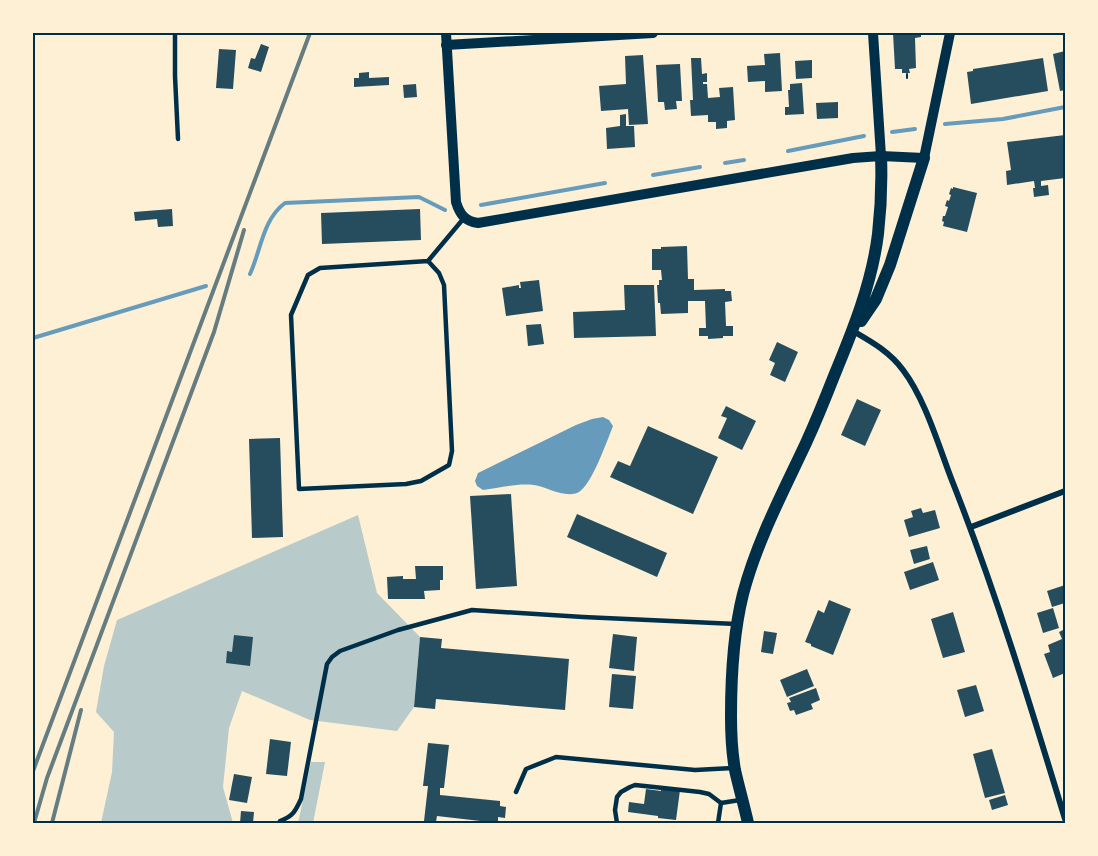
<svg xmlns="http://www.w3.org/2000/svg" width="1098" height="856" viewBox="0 0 1098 856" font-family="Barlow,sans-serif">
<rect width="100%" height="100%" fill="#fdf0d5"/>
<g fill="#b9caca">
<polygon points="358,515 377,593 420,637 414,707 397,731 310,720 242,691 229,728 223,787 233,823 101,823 112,772 114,732 96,712 104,666 117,620"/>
<polygon points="311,762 325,762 313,823 298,823"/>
</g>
<path fill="#669bbc" d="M 603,417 L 609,420 L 613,426 C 607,441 592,484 579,492 C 566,499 547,487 534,485 C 517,483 499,488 483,490 L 477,486 L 475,481 L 478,473 L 576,425 L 592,419 Z"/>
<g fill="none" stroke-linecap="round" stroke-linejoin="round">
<g stroke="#669bbc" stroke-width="4">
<polyline points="945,124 1003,119 1065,107"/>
<polyline points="892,132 915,129"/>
<polyline points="788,151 864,136"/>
<polyline points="725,163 744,160"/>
<polyline points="653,175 700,167"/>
<polyline points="481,205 605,183"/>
<path d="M 250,274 C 261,250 263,219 285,203 L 419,197 L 445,210"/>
<polyline points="33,338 206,286"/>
</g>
</g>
<g fill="#264d5e">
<polygon points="893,33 921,33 921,37 915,38 916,68 909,69 910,73 902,73 902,69 895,69"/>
<polygon points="261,44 269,47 261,72 248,68 251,58 255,59"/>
<polygon points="219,49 236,50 233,89 216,88"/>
<polygon points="1065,51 1065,90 1060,91 1053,54"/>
<polygon points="780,53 782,91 765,92 765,81 748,82 747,66 765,65 764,54"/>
<polygon points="643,55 648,124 629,125 628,109 601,111 599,86 626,84 625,56"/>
<polygon points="691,58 701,58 702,74 707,73 707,82 703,82 703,84 707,84 708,98 720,97 719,88 733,87 735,120 727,121 727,128 716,129 716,122 708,122 708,115 691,116 690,100 693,100"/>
<polygon points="1043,58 1048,91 971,104 967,72 973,71 973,69"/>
<polygon points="812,60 812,78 796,79 795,61"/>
<polygon points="680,64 682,101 676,101 677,109 665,110 664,102 658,102 656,65"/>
<polygon points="369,72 369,78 389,77 389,85 354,87 354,78 359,78 359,73"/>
<polygon points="802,83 804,114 785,115 785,107 789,107 788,90 790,90 790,84"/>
<polygon points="416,84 417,97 404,98 403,85"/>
<polygon points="838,102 838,118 817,119 816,103"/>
<polygon points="626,114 626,126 634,126 635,147 607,149 606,128 620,126 620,115"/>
<polygon points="1065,135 1065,178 1041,181 1041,186 1048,185 1049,195 1034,197 1033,188 1035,188 1034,181 1007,185 1006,171 1011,170 1007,142"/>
<polygon points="953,187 977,193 967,232 943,226 944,222 942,221 943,216 945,216 948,207 945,206 947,200 949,201 951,195 949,194 951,188 953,189"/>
<polygon points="172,209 173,226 158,227 157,219 135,221 134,212"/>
<polygon points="420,209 421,240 322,244 321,213"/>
<polygon points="687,246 688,279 694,279 694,290 725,289 725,291 731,291 732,301 725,302 726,326 733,326 733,336 723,336 723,338 708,339 708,336 699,336 699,328 706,328 705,301 688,301 688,313 661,314 660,303 658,303 657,285 659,285 659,280 662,280 661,270 652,270 652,249 661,249 661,247"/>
<polygon points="539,280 543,311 506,316 502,288 519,285 519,288 521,288 520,282"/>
<polygon points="624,285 654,285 656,336 574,338 573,312 625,310"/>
<polygon points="541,324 544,344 528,346 526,325"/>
<polygon points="777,342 798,352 785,382 770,375 775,363 769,360"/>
<polygon points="857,399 881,410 865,446 841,435"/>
<polygon points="726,406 756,421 742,450 718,438 727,418 721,416"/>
<polygon points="648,426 718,457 693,514 610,477 618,461 630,466"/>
<polygon points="280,438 283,537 252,538 249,439"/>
<polygon points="511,494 517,586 476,589 470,496"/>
<polygon points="921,508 923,513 935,510 940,528 909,537 904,520 913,517 911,511"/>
<polygon points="577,514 667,553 657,577 567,537"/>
<polygon points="927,546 930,559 914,564 910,550"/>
<polygon points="933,562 939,580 910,590 904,572"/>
<polygon points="415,566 443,566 443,580 440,580 440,590 424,591 425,599 388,599 387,577 403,576 403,579 416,579"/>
<polygon points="1065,585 1065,603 1052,607 1047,591"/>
<polygon points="829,600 851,609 833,655 811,646 811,644 805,642 818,610 824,613"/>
<polygon points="1053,608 1059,628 1043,633 1037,613"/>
<polygon points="953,612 965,652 943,658 931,619"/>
<polygon points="1065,629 1065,673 1053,678 1044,654 1050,652 1048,645 1062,639 1059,632"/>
<polygon points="764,631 777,633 773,654 761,652"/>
<polygon points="613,634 637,637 634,671 609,668"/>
<polygon points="234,635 253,637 250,666 226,663 227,651 232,652"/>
<polygon points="420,637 442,639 441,648 569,659 565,710 436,699 435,709 414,707"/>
<polygon points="807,669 814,686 787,697 780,680"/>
<polygon points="612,674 636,676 633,709 609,707"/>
<polygon points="976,685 984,711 965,717 957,690"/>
<polygon points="816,688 820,700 811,704 813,709 796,715 794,710 790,711 787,703 791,702 789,698"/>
<polygon points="270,739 291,742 287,776 266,774"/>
<polygon points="428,743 449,745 444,788 440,788 440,795 500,801 500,806 506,807 505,818 498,817 498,823 437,816 436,822 424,821 428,786 423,786"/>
<polygon points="992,749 1005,793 985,798 973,754"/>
<polygon points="234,774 252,777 247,803 229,800"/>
<polygon points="661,788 680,790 676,820 658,818 658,816 628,812 629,802 644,804 646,789 661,791"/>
<polygon points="1005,795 1008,805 992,810 989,800"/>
<polygon points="241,811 254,812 253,823 240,823"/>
</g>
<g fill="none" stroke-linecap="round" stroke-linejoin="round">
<polyline stroke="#003049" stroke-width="2" points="907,74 907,78"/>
<g stroke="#003049" stroke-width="4.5">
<polyline points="175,33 175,76 178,139"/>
<polyline points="428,261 439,273 444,285 452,451 449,465 421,481 406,484 299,489 291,315 308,275 320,268 428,261 464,218"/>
<polyline points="516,792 526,769 556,757 695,770 733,768"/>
<path d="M 280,821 C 293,816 295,812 301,799 L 327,664 L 332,657 L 340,651 L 398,630 L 472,610 L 583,617 L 736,624"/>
<polyline points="617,823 615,810 617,797 621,792 630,787 635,785 654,787 700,792 709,794 721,803"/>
<polyline points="718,823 721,803 740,800"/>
</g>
<g stroke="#003049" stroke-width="6">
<path d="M 853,331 C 872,342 890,352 903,370 C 925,399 938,444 951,478 C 995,589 1030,704 1065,819"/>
<polyline points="971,527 1065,491"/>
</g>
<g stroke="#003049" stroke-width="10">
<path d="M 446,33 L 456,202 C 460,215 465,221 478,223 L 853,158 L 881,156 L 924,158 L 950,33"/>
<polyline points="873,33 881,156"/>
<polyline points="446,45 653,33"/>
</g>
<g stroke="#003049" stroke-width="12">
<polyline points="861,321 876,299 890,265 924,158"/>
<path d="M 748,823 C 744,805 739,788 735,770 C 732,753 731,734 731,716 C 731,675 733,634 743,594 C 757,541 783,492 806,443 C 816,421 825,399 834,376 C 853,330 872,283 878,234 C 881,208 882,182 881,156"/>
</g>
<g stroke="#657d81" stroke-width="4">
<polyline points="33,771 310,33"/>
<polyline points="34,823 47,778 214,332 244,230"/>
<polyline points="52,823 81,710"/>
</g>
</g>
<rect width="1098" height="856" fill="none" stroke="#fdf0d5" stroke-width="69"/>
<rect x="34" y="34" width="1030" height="788" fill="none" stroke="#003049" stroke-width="2"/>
</svg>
